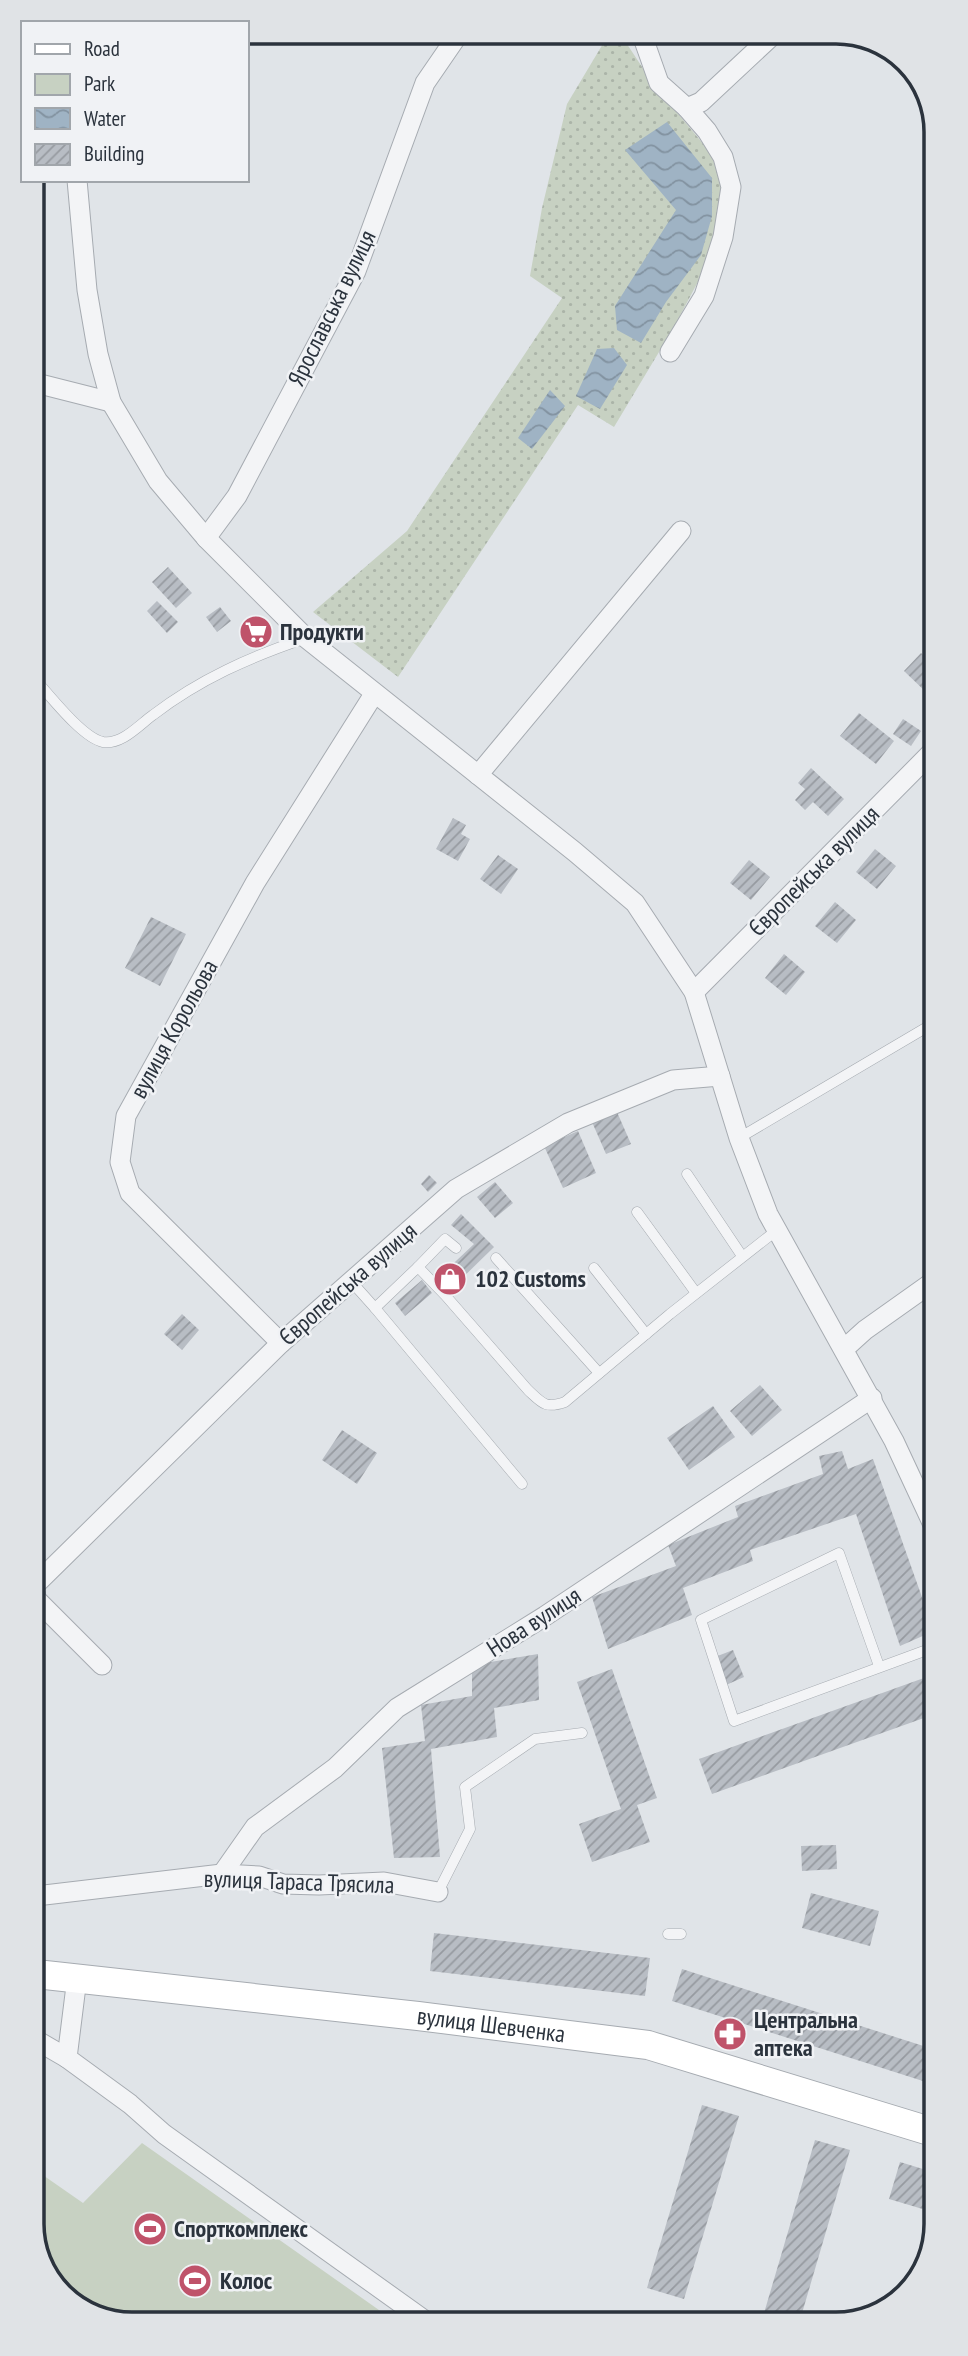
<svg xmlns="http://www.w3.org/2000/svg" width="968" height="2356" viewBox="0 0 968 2356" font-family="'PT Sans Narrow',sans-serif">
<defs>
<pattern id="grass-dots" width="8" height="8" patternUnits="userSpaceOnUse" patternTransform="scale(1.75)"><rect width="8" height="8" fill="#c7d1c2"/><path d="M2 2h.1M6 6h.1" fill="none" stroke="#abb4a8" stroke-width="1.8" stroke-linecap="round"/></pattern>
<pattern id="water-waves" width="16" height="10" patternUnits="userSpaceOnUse" patternTransform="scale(1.75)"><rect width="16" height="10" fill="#9fb3c4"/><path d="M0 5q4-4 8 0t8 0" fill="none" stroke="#8292a0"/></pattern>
<pattern id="building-hatch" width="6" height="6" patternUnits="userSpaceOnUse" patternTransform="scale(1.75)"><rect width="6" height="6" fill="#b8bdc4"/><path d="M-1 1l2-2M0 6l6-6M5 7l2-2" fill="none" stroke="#969aa0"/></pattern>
</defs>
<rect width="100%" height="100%" fill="#e0e4e8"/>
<polygon fill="url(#grass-dots)" points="610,32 619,32 654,85 715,158 723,190 710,259 674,327 614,427 578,405 398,677 313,612 407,531 562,298 530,276 542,208 567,104"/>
<polygon fill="#c7d1c2" points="142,2143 396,2322 125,2324 70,2304 37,2256 37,2171 83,2203"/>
<g fill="url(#water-waves)">
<polygon points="667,122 712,178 712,216 701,255 666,302 641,343 617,330 615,306 676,210 625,150"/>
<polygon points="614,348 627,365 600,409 576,396 597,349"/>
<polygon points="550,390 565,406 532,449 518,438"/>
</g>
<g fill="url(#building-hatch)">
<polygon points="168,567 192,593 176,608 152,582"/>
<polygon points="157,601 178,622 167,633 147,611"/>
<polygon points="220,607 231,621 217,632 206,617"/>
<polygon points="921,653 933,664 933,689 928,694 904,671"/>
<polygon points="859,713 894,741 876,764 840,736"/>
<polygon points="903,719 921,731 911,746 893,734"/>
<polygon points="811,768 844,799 828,816 813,802 805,810 795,800 805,789 798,783"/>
<polygon points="453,818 466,825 461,834 470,839 458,861 436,849"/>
<polygon points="875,849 896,866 877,889 856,872"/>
<polygon points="498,855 518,869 501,894 480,879"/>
<polygon points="749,860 770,877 751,900 730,883"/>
<polygon points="835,902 856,920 837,943 815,926"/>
<polygon points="151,917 186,934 160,986 125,968"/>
<polygon points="784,954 805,972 786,995 765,978"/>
<polygon points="617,1112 631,1144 606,1154 592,1122"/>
<polygon points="578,1131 596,1173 563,1188 544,1146"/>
<polygon points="429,1175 437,1183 428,1192 421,1184"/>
<polygon points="495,1182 513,1203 495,1218 477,1197"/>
<polygon points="461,1214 494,1247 450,1290 438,1278 474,1244 451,1225"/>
<polygon points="422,1280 432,1293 405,1316 395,1303"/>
<polygon points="182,1314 199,1330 182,1350 164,1334"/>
<polygon points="760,1385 782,1410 752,1436 730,1411"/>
<polygon points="713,1406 735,1437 689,1470 667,1438"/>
<polygon points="342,1430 377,1453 357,1484 322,1460"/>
<polygon points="842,1451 848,1469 873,1459 934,1631 900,1646 856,1514 750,1550 753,1561 683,1588 692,1615 608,1649 592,1597 676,1566 668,1545 738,1517 735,1506 823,1474 819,1456"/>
<polygon points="733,1650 744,1677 726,1685 715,1657"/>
<polygon points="538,1654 539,1700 494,1708 497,1737 431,1749 440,1857 394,1858 382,1748 425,1741 421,1705 472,1696 472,1665"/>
<polygon points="612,1669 657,1798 637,1805 650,1842 592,1862 579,1824 621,1809 577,1682"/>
<polygon points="935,1674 935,1714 712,1794 699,1759"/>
<polygon points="836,1845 837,1869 802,1871 801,1846"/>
<polygon points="811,1893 879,1911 870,1946 802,1928"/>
<polygon points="434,1933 650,1958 645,1996 430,1971"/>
<polygon points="682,1969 936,2050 926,2082 672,2001"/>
<polygon points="702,2105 739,2116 684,2299 647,2288"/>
<polygon points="815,2140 850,2150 800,2320 762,2320"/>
<polygon points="900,2162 936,2173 936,2213 889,2199"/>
</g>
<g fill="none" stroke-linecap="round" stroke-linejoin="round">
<defs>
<g id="service">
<path d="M 33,677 C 48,693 82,738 103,742 C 122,745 139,725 153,715 C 200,679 250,657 306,638"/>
<polyline points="739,1138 934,1023"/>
<polyline points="687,1174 742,1256"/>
<polyline points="637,1212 696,1293"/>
<polyline points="496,1258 599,1373"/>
<polyline points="418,1267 445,1239 456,1248"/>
<polyline points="594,1268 646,1334"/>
<path d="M 358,1289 L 375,1308 L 418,1267 L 445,1295 L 528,1390 C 542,1403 545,1409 565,1402 L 670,1314 L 777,1230"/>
<polyline points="375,1308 522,1484"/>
<polyline points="879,1666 839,1553 701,1620 734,1721 935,1647"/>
<polyline points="438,1892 470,1829 465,1787 535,1739 582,1733"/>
<polyline points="668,1934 681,1934"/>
</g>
<g id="minor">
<polyline points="641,32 659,83 687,108"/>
<polyline points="77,180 87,290 98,354 111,402 158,481 206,538 306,638 575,852 635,903 694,992 739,1138 768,1214 894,1441 935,1529"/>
<polyline points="670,352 704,296 723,237 731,187 723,157 707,131 687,108 701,102 776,32"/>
<polyline points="32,382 111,402"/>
<polyline points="206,538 237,496 356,271 425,83 460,32"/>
<polyline points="478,775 681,531"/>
<polyline points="694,992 933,751"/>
<polyline points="281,1343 130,1193 120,1162 126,1116 255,883 374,694"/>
<polyline points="844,1349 865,1330 934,1281"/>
<polyline points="35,1585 281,1343 456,1189 568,1123 673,1080 720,1076"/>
<polyline points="35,1593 36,1599 102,1665"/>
<polyline points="222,1874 255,1827 335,1768 397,1708 545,1616 872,1398"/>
<polyline points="36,1896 222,1874 259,1876 283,1884 319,1885 384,1882 438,1892"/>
<polyline points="77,1978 67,2058 130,2104 164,2134 427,2322"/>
<polyline points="36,2040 67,2058"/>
</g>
<g id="secondary">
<path id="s1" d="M 36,1974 L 418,2016 L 648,2045 L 936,2133"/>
</g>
</defs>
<use href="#service" stroke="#a6abb1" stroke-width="11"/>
<use href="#minor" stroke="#a6abb1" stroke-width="21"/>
<use href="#secondary" stroke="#a6abb1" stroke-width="30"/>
<use href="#service" stroke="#f3f4f6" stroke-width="10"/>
<use href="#minor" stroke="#f3f4f6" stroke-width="19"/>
<use href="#secondary" stroke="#fff" stroke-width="28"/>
</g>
<defs>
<symbol id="supermarket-disc" viewBox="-11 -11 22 22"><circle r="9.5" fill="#bf536a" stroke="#f0f2f5"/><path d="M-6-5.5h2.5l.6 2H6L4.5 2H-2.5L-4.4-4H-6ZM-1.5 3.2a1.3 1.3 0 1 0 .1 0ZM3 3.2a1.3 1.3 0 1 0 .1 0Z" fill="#fff"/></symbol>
<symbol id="shop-disc" viewBox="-11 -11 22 22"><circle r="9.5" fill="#bf536a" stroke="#f0f2f5"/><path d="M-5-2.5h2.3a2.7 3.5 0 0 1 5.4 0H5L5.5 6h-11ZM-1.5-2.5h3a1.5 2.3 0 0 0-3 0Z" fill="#fff"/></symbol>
<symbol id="pharmacy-disc" viewBox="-11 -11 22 22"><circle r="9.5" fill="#bf536a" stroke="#f0f2f5"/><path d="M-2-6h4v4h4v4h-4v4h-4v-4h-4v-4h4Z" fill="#fff"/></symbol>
<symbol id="stadium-disc" viewBox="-11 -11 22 22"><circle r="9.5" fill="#bf536a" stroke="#f0f2f5"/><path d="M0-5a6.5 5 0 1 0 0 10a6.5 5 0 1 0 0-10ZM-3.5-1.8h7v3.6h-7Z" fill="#fff"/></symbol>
</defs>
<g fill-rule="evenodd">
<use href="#supermarket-disc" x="237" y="613" width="38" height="38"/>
<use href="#shop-disc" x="431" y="1260" width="38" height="38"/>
<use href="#pharmacy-disc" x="711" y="2015" width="38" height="38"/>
<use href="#stadium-disc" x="131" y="2210" width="38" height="38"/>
<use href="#stadium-disc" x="176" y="2262" width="38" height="38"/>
</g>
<g text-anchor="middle" stroke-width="5" stroke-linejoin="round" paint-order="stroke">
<g font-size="24" fill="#2b333d" stroke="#f0f2f5">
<text transform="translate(332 308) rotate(-64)" y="8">Ярославська вулиця</text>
<text transform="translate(814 871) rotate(-45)" y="8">Європейська вулиця</text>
<text transform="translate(174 1029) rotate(-61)" y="8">вулиця Корольова</text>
<text transform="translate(348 1284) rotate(-41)" y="8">Європейська вулиця</text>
<text transform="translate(534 1622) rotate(-33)" y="8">Нова вулиця</text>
<text transform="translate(299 1882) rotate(2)" y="8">вулиця Тараса Трясила</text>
<text dy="8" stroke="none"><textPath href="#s1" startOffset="458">вулиця Шевченка</textPath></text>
</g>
<g font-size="24" font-weight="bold" fill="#2b333d" stroke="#f0f2f5" text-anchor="start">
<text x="280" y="640">Продукти</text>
<text x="475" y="1287">102 Customs</text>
<text x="754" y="2028">Центральна<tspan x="754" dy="28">аптека</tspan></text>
<text x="174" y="2237">Спорткомплекс</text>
<text x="220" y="2289">Колос</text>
</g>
</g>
<path d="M0 0H968V2356H0ZM132 44H836A88 88 0 0 1 924 132V2224A88 88 0 0 1 836 2312H132A88 88 0 0 1 44 2224V132A88 88 0 0 1 132 44Z" fill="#e0e3e6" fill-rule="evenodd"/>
<path fill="none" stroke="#2b333d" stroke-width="3.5" d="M132 44H836A88 88 0 0 1 924 132V2224A88 88 0 0 1 836 2312H132A88 88 0 0 1 44 2224V132A88 88 0 0 1 132 44Z"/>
<rect x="21" y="21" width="228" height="161" fill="#f0f2f5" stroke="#a1a6ab" stroke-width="2"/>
<rect x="35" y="44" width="35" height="10" fill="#ffffff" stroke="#a1a6ab" stroke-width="2"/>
<text x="84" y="56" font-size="21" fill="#2b333d">Road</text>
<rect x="35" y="74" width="35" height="21" fill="#c7d1c2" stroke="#a1a6ab" stroke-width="2"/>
<text x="84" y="91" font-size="21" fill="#2b333d">Park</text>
<rect x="35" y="108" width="35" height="21" fill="url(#water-waves)" stroke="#a1a6ab" stroke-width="2"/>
<text x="84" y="126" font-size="21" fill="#2b333d">Water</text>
<rect x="35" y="144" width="35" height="21" fill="url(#building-hatch)" stroke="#a1a6ab" stroke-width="2"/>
<text x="84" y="161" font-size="21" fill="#2b333d">Building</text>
</svg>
